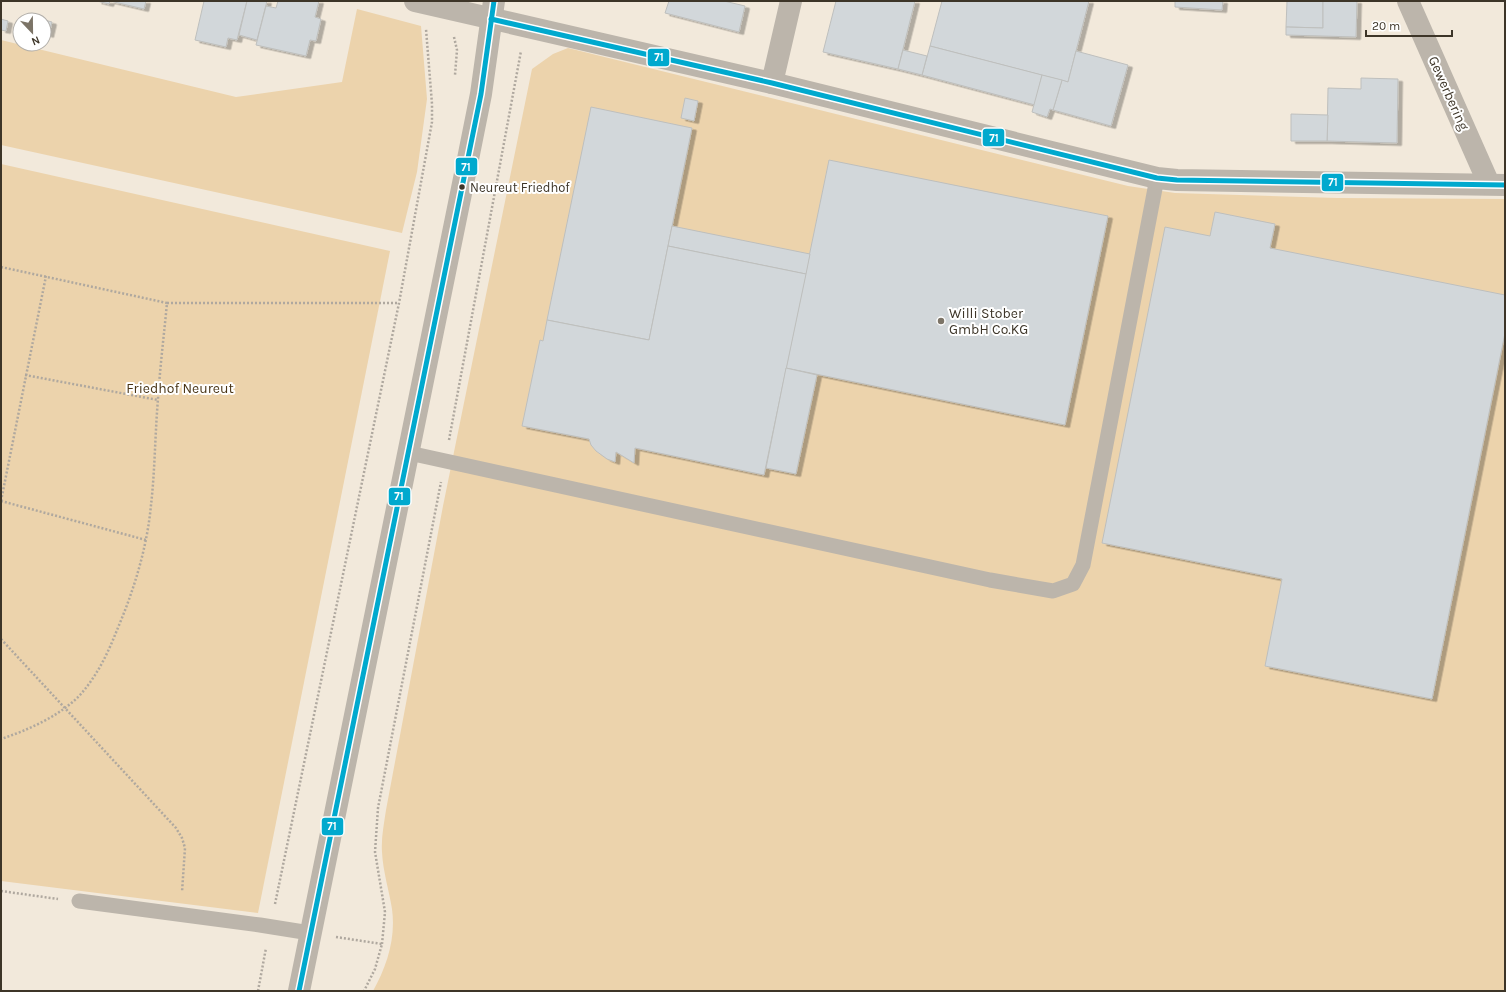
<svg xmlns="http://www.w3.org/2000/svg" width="1506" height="992" viewBox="0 0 1506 992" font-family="Karla,sans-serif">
<defs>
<filter id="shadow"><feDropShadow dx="4.5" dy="2.5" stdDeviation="0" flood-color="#0004"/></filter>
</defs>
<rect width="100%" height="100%" fill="#f2e9db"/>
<g fill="#ecd3ac">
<polygon points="357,9 421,26 427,99 417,172 402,233 1,145 1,40 236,97 342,82"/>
<path d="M 568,48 L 1128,186 L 1175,193 L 1337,198 L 1505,199 L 1505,991 L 373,991 C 387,966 396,938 392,909 C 389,890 383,872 382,852 C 381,838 384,824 386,810 L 443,506 L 532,69 L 553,54 Z"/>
<polygon points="1,164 390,251 258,913 1,881"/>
</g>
<g fill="#d2d7da" stroke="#bebfbd" filter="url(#shadow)">
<polygon points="97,1 146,1 144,9 110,1 109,4"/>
<polygon points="204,1 247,1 237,40 228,38 226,47 195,40"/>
<polygon points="247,1 267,1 257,40 239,35"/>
<polygon points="278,1 319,1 315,17 321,19 316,41 310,40 306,56 256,45 266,6 276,8"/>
<polygon points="669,1 724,1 745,6 739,32 665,13"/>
<polygon points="836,1 915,1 898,69 823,52"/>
<polygon points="942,1 1089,1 1068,82 930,46"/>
<polygon points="1175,1 1223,1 1222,10 1175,7"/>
<polygon points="1287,1 1344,1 1344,2 1323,1 1323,28 1286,27"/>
<polygon points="1323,1 1357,1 1356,37 1286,35 1286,27 1323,28"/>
<polygon points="1,19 8,21 6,31 1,30"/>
<polygon points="41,19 52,22 49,35 44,33 44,20 41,20"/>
<polygon points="930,46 1042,75 1035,105 922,75"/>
<polygon points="903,50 927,56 922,75 898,69"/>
<polygon points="1076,51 1128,65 1111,126 1053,110 1062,80 1068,82"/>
<polygon points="1042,75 1062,80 1053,110 1050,109 1047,117 1032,112"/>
<polygon points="1361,78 1398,79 1397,143 1327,141 1328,88 1361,89"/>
<polygon points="685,98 698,101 694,121 681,118"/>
<polygon points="591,107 692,128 649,340 547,320"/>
<polygon points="1291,114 1328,115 1327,141 1291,141"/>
<polygon points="829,160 1108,216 1065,425 786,368"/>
<polygon points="1215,212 1275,224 1270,248 1505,295 1505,333 1432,699 1265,666 1282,579 1102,543 1165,227 1210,236"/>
<polygon points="672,226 810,254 806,274 668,246"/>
<polygon points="668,246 806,274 764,475 635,448 634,463 616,452 615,462 607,459 596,451 591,445 589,439 522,426 540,340 543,341 547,320 649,340"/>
<polygon points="786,368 817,375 796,474 766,468"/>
</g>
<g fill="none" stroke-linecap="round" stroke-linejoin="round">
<g stroke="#afa89f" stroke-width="2.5" stroke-dasharray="2 2" stroke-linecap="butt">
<polyline points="454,37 457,50 455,75"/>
<path d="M 1,267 L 167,303 C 164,335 160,367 158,399 C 155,434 155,470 151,505 C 147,548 134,590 117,630 C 108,653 97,676 80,695 C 60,716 28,730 1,739"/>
<polyline points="167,303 399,303"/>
<polyline points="25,375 158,400"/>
<polyline points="449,440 521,51"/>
<polyline points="1,501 46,276"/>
<polyline points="1,501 146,540"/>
<polyline points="1,639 176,828 182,838 185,848 182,892"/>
<polyline points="1,891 58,899"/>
<polyline points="275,904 399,303 432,122 432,104 426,29"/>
<polyline points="336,937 382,944 375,969 364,991"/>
<polyline points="382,944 385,912 375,852 378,808 441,482"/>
<polyline points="258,991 266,948"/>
</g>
<g stroke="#bcb5ab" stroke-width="15">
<polyline points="409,453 990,580 1053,591 1073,584 1083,565 1157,178"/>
<polyline points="79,901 260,925 310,933"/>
</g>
<g stroke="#bcb5ab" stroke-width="22">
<polyline points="415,1 772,83 1157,178 1177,180 1505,185"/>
<polyline points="1408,1 1489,184"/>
<polyline points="772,83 791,1"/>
</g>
<polyline stroke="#bcb5ab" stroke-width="22" points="299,991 469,154 481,94 494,1"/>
<defs>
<g id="bus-1">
<polyline points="491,19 772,83 1157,178 1177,180 1505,185"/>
<polyline points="299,991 481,94 494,1"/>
</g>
</defs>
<use href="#bus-1" stroke="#fff" stroke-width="8"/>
<use href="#bus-1" stroke="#00a9ce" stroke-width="5"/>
</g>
<circle fill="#3d3528" stroke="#fff" stroke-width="1.5" cx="462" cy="187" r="3.5"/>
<circle fill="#7c7467" stroke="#fff" stroke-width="1.5" cx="941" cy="321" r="4"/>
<g text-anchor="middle" stroke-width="4" stroke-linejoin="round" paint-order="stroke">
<g font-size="13" fill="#3d3528" stroke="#fff" text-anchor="start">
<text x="470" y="192">Neureut Friedhof</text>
</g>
<g font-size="14" fill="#3d3528" stroke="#fff">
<text transform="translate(1449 93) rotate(66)" y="5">Gewerbering</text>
</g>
<g font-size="14" fill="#3d3528" stroke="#fff" text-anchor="start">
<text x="949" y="318">Willi Stober<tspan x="949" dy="16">GmbH Co.KG</tspan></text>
</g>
<g font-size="14" fill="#493516" stroke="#fff">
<text x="180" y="393">Friedhof Neureut</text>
</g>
</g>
<g stroke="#fff" stroke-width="1.5">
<rect x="647" y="48" width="23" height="19" rx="4" fill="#00a9ce"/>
<rect x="982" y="128" width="23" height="19" rx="4" fill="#00a9ce"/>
<rect x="455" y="157" width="23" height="19" rx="4" fill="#00a9ce"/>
<rect x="1321" y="173" width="23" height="19" rx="4" fill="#00a9ce"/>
<rect x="388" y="487" width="23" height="19" rx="4" fill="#00a9ce"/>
<rect x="321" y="817" width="23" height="19" rx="4" fill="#00a9ce"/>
</g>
<g font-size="11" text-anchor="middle" font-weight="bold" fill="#fff">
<text x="659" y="61">71</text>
<text x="994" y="142">71</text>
<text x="466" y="171">71</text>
<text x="1333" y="186">71</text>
<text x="399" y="500">71</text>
<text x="332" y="830">71</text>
</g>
<rect width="1506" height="992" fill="none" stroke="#3d3528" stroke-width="4"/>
<g transform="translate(32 32) rotate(158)"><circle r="19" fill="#ffffff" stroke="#b1aea9"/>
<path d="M0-3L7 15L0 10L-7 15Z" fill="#7c7467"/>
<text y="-6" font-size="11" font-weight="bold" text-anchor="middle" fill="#3d3528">N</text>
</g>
<path d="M1366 30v6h86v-6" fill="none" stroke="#3d3528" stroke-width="2"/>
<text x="1372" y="30" font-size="12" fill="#3d3528" stroke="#ffffff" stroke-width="3" paint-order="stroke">20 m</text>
</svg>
